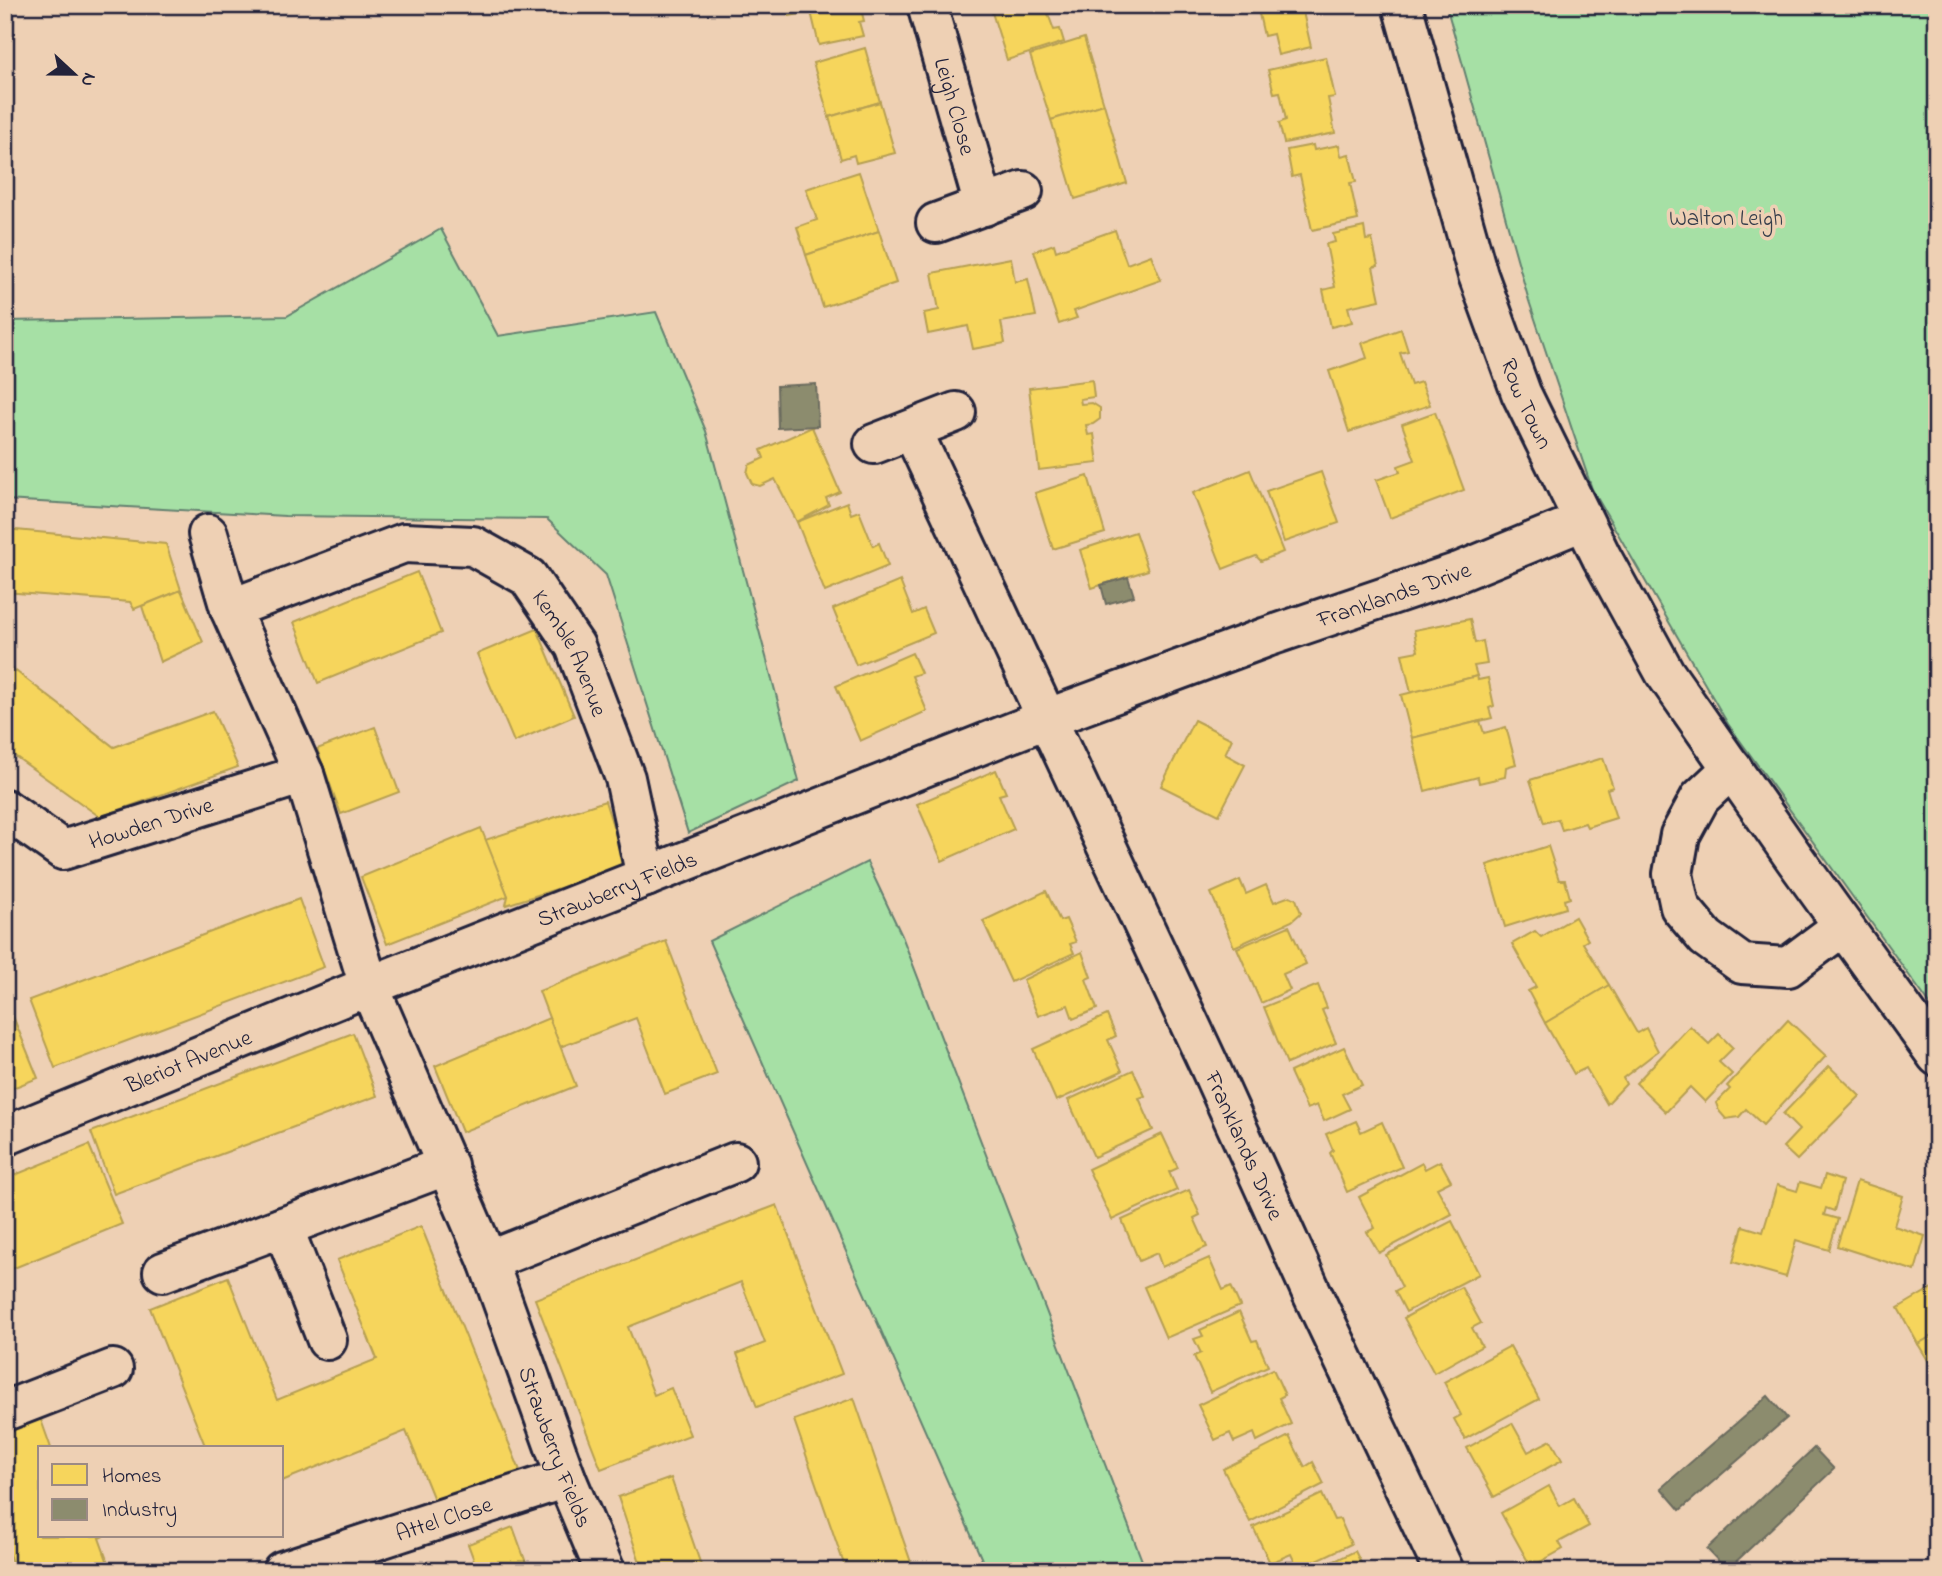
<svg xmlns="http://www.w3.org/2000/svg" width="1942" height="1576" viewBox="0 0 1942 1576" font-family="'Indie Flower',sans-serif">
<rect width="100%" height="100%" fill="#eed0b4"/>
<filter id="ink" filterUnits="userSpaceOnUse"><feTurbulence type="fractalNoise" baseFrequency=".0143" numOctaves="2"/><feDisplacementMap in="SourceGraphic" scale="14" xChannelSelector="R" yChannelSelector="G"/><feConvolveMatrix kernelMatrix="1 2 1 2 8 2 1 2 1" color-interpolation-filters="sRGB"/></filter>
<g filter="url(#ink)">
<g fill="#a6e0a5" stroke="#648170" stroke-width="2">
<polygon points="1446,5 1937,5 1937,1014 1728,724 1592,489 1529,301"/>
<polygon points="441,229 498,336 656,312 706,431 799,781 688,833 606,575 547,519 285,516 5,500 5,321 287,316"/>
<polygon points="867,862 902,936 1146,1571 987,1571 709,941"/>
</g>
<g fill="#f6d55c" stroke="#b69f52" stroke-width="2">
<polygon points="787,5 860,5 864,21 859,22 863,36 819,45 811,12 789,16"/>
<polygon points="1058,5 1058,7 1047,11 1054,30 1060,29 1064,42 1007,60 990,6"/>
<polygon points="1257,5 1308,5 1309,11 1303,12 1311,47 1278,55 1273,34 1264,36"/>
<polygon points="1084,38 1104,104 1051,120 1030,55"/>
<polygon points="865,48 880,102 829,117 813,63"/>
<polygon points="1326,57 1335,97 1328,98 1335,133 1284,143 1279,123 1286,120 1280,92 1274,93 1268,70"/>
<polygon points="880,102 895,153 856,163 854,155 841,159 829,117"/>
<polygon points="1104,104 1127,183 1075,199 1051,120"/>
<polygon points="1313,145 1314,150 1339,145 1341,156 1349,154 1356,182 1350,183 1358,220 1312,230 1300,175 1292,177 1287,150"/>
<polygon points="859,172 879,231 806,255 797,227 817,220 806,189"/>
<polygon points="1364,227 1366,240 1372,239 1378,266 1373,267 1380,300 1348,307 1352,322 1331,327 1323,290 1335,287 1326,244 1335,242 1333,234"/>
<polygon points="1115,230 1127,264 1151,255 1161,280 1074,311 1077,318 1059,324 1034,251 1054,244 1056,251"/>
<polygon points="879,231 896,283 823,307 806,255"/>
<polygon points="1011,258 1015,282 1028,279 1036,316 1001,322 1005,343 973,349 968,326 928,334 924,313 939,310 932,273"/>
<polygon points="1401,329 1408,351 1400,353 1411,385 1421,382 1430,405 1349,432 1329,371 1367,358 1362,343"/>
<polygon points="1092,380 1094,397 1080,399 1081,404 1092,403 1100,408 1100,419 1093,424 1086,425 1088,435 1094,434 1098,463 1039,470 1029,388"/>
<polygon points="1435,412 1464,490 1390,518 1376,480 1400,472 1398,466 1415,460 1402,424"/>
<polygon points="812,427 840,492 826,498 829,505 797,522 775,479 760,486 752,484 747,473 749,465 764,458 761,450"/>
<polygon points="1250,470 1283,552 1261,561 1256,556 1223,569 1193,493"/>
<polygon points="1321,472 1339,523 1284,542 1266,491"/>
<polygon points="1088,476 1105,533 1053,549 1035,493"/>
<polygon points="847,502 851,514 859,511 873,546 879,543 888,566 825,592 797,522"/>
<polygon points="5,529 166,544 181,590 134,609 130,602 5,592"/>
<polygon points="1135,532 1148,570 1092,588 1080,550"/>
<polygon points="417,572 441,633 318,683 294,622"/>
<polygon points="900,581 913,614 924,609 934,633 856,665 833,609"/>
<polygon points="181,590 203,642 160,662 142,606"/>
<polygon points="1470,619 1475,643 1483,641 1487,664 1474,666 1477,676 1411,693 1402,654 1418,651 1414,630"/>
<polygon points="537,629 574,716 514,742 477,654"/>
<polygon points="912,653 921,673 912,676 927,711 860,741 836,686"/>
<polygon points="8,665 114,747 213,711 238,767 100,817 5,749 5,668"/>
<polygon points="1477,676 1478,680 1488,678 1494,706 1489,708 1492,718 1412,738 1401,695"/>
<polygon points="1194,720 1232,739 1225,754 1245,765 1219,815 1161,786"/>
<polygon points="1480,721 1484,733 1506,727 1516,764 1506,767 1505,777 1479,783 1478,777 1425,791 1412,738"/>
<polygon points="375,727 399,792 341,814 317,749"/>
<polygon points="1603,758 1613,787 1607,789 1616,818 1587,827 1585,823 1562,830 1558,819 1544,823 1530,780"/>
<polygon points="996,770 1006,793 999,795 1014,829 942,861 917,804"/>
<polygon points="605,801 626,867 506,905 508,896 485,840"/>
<polygon points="481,828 508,896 387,944 361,877"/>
<polygon points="1548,846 1559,880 1565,880 1570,898 1564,900 1566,908 1505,927 1487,865"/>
<polygon points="1240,880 1246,894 1266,885 1274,902 1290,896 1296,899 1301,913 1292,921 1234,947 1211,893"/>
<polygon points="1046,891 1060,921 1066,919 1076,942 1070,944 1074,953 1011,982 983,921"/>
<polygon points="299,899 324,967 55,1068 29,1000"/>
<polygon points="1575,917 1588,940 1583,943 1609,985 1545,1023 1528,991 1536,987 1512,944 1535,931 1541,937"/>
<polygon points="1289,926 1306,964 1283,974 1290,990 1261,1003 1237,948"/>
<polygon points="666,941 717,1074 665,1094 636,1018 560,1047 539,991"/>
<polygon points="1082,952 1091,977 1086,979 1097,1009 1073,1019 1068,1005 1038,1016 1023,980"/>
<polygon points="1318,985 1327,1008 1322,1010 1336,1043 1287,1064 1264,1007"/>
<polygon points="1609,985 1637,1033 1646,1028 1658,1051 1623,1078 1626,1084 1607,1104 1586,1068 1574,1074 1545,1023"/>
<polygon points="12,1014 38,1078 5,1091 5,1017"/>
<polygon points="1107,1015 1116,1036 1108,1040 1122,1071 1056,1101 1033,1049"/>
<polygon points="549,1018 576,1086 462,1132 435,1066"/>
<polygon points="1788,1020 1826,1056 1763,1125 1746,1109 1739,1117 1726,1119 1719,1111 1716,1103 1730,1089 1727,1086"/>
<polygon points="1690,1026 1709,1044 1719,1034 1733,1048 1719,1062 1732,1074 1705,1102 1690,1087 1666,1112 1636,1083"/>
<polygon points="353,1033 377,1096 114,1194 91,1132"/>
<polygon points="1344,1047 1362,1085 1342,1094 1350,1109 1324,1121 1317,1105 1307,1109 1290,1072"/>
<polygon points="1829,1066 1860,1096 1797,1160 1783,1147 1799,1130 1783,1114"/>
<polygon points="1133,1070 1145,1096 1139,1098 1153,1130 1094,1157 1068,1100"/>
<polygon points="1356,1121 1361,1132 1382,1122 1402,1167 1347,1192 1330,1153 1333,1150 1326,1134"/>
<polygon points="1162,1134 1178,1168 1169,1172 1177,1190 1112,1220 1088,1169"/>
<polygon points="89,1145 122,1224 14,1268 5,1270 5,1179"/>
<polygon points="1440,1161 1451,1181 1437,1188 1452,1214 1379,1253 1367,1232 1375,1228 1359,1197 1422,1163 1425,1169"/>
<polygon points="1825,1175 1842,1181 1834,1211 1826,1208 1824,1215 1838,1219 1829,1250 1796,1240 1786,1277 1733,1262 1743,1226 1763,1232 1777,1185 1797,1191 1800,1182 1821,1188"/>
<polygon points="1857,1181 1903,1196 1894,1226 1925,1236 1915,1271 1837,1246"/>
<polygon points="1189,1190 1200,1215 1194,1218 1207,1247 1162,1267 1157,1253 1139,1261 1122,1220"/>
<polygon points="777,1205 842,1374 757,1407 737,1354 765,1343 741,1282 628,1327 654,1395 671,1388 690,1435 601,1469 535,1299"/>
<polygon points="1452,1221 1479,1274 1406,1312 1395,1291 1402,1287 1386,1255"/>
<polygon points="421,1226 523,1478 439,1512 406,1431 282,1481 282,1448 206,1448 150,1308 228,1277 277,1400 377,1359 337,1260"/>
<polygon points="1209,1258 1223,1290 1231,1286 1240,1306 1166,1338 1144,1287"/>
<polygon points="1937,1285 1937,1333 1918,1344 1898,1308"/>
<polygon points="1461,1287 1481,1323 1472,1328 1482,1346 1434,1373 1404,1318"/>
<polygon points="1239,1312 1252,1341 1257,1340 1268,1366 1210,1392 1194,1356 1201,1353 1194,1339 1203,1336 1200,1330"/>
<polygon points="1937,1333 1937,1375 1918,1344"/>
<polygon points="1510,1346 1539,1399 1465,1439 1454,1419 1461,1415 1444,1382"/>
<polygon points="1273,1369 1285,1395 1279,1398 1291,1424 1257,1441 1254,1433 1234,1442 1230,1433 1215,1440 1198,1405"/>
<polygon points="854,1398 914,1571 843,1571 846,1570 794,1420"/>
<polygon points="40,1417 51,1448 40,1448 40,1536 104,1536 99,1538 111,1571 15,1571 5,1543 5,1430"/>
<polygon points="1512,1423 1528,1452 1551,1440 1562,1460 1494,1497 1467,1448"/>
<polygon points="1289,1436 1305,1467 1313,1462 1324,1484 1250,1522 1223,1469"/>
<polygon points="671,1478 703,1571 643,1571 618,1497"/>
<polygon points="1549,1486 1560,1506 1574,1498 1589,1526 1559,1542 1563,1549 1531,1567 1501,1513"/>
<polygon points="1322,1494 1334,1520 1340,1519 1351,1544 1298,1569 1291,1554 1270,1563 1253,1527"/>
<polygon points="513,1527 529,1571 478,1571 468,1544"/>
<polygon points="1355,1551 1365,1571 1314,1571"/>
</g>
<g fill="#8c8c6e" stroke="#6c6c5f" stroke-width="2">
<polygon points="816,384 818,426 778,428 777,386"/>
<polygon points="1128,577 1134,596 1106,604 1101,585"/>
<polygon points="1768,1396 1787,1418 1680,1510 1661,1488"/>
<polygon points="1814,1448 1834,1469 1727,1570 1707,1549"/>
</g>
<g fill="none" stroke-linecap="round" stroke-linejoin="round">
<defs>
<g id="minor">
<path id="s1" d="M 927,5 L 984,206"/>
<path id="s2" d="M 1402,5 L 1478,275 L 1521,393 L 1602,558 L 1665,673 L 1795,859 L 1937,1056"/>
<polyline points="936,223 1023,191"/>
<path id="s3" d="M 912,430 L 1208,1063 L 1311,1291 L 1444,1571"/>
<polyline points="874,444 956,412"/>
<path id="s4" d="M 208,534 L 230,609 L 304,774 L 369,986 L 488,1261 L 566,1478 L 605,1571"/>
<path id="s5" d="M 230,609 L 404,543 L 473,546 L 528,577 L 575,646 L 625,778 L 646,877"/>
<polyline points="1732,768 1700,798 1680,835 1673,874 1680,907 1706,938 1742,964 1788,967 1843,926"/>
<path id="s6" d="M 5,809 L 63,850 L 304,774"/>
<path id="s7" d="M 5,1136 L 369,986 L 1046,719 L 1267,637 L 1459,572 L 1583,521"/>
<polyline points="283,1227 327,1340"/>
<polyline points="488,1261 736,1162"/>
<polyline points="163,1272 448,1165"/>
<polyline points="5,1411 113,1369"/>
<path id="s8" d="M 282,1571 L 566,1478"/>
</g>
</defs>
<use href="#minor" stroke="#22223b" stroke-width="44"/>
<use href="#minor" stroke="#eed0b4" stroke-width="38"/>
</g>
</g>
<g text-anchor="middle" stroke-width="7" stroke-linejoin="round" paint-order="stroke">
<g font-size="23" fill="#22223b" stroke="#eed0b4">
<text dy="8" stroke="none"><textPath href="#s1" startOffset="105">Leigh Close</textPath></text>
<text dy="8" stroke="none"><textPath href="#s2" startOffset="418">Row Town</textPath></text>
<text dy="8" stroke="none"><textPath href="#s7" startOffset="1491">Franklands Drive</textPath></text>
<text dy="8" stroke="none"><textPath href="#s5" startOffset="406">Kemble Avenue</textPath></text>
<text dy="8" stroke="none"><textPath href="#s6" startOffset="163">Howden Drive</textPath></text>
<text dy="8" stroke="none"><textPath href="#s7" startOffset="660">Strawberry Fields</textPath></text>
<text dy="8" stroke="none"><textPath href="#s7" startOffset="198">Bleriot Avenue</textPath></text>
<text dy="8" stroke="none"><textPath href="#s3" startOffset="789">Franklands Drive</textPath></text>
<text dy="8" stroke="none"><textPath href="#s4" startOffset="978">Strawberry Fields</textPath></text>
<text dy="8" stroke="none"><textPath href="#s8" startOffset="170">Attel Close</textPath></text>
</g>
<g font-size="23" fill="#363e4b" stroke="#eed0b4">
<text x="1726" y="225">Walton Leigh</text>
</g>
</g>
<rect width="1942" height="1576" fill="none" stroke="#eed0b4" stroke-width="28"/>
<rect x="14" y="14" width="1914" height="1548" fill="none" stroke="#22223b" stroke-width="2.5" filter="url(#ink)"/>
<rect x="38" y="1446" width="245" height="91" fill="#eed0b4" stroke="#9c8a84" stroke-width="2"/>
<rect x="52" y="1464" width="35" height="21" fill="#f6d55c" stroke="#9c8a84" stroke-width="2"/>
<text x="102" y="1482" font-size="21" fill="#22223b">Homes</text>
<rect x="52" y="1499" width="35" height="21" fill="#8c8c6e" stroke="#9c8a84" stroke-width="2"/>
<text x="102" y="1516" font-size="21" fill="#22223b">Industry</text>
<g transform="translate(74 74) rotate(112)" stroke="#eed0b4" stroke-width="5" paint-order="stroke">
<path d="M0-5L12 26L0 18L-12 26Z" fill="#22223b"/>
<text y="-10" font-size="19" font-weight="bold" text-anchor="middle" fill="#22223b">N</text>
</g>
</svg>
